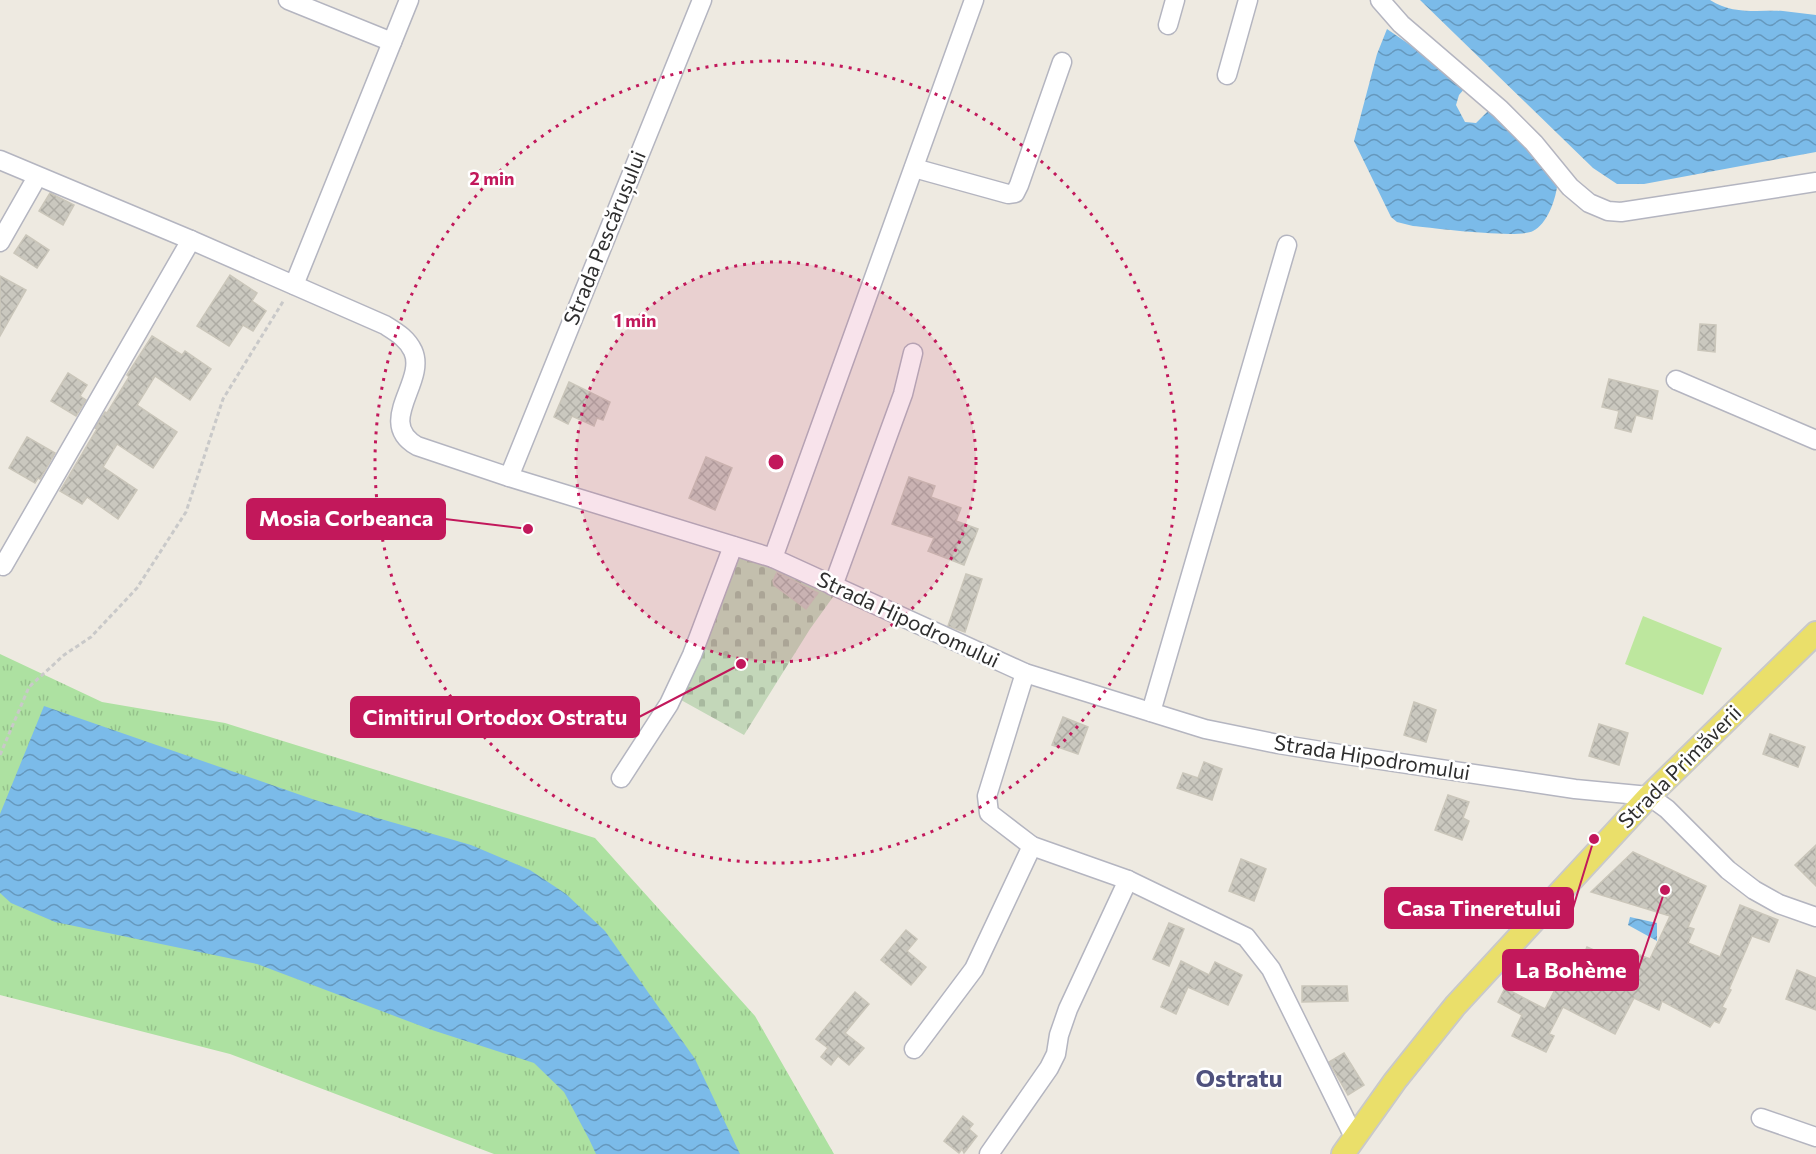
<svg xmlns="http://www.w3.org/2000/svg" width="1816" height="1154" viewBox="0 0 1816 1154" font-family="Commissioner,sans-serif">
<defs>
<pattern id="grass-tufts" width="24" height="20" patternUnits="userSpaceOnUse" patternTransform="scale(1.5)"><rect width="24" height="20" fill="#ade1a1"/><path d="M3 7l-1-3M5 7V3M7 7l1-3M15 17l-1-3M17 17v-4M19 17l1-3" fill="none" stroke="#95c18b"/></pattern>
<pattern id="cemetery-stones" width="16" height="16" patternUnits="userSpaceOnUse" patternTransform="scale(1.5)"><rect width="16" height="16" fill="#c3d7b9"/><path d="M2 7V4a2 2 0 0 1 4 0v3zM10 15v-3a2 2 0 0 1 4 0v3z" fill="#a8b99f"/></pattern>
<pattern id="water-waves" width="16" height="10" patternUnits="userSpaceOnUse" patternTransform="scale(1.5)"><rect width="16" height="10" fill="#7bbbe9"/><path d="M0 5q4-4 8 0t8 0" fill="none" stroke="#6598bd"/></pattern>
<pattern id="building-cross-hatch" width="8" height="8" patternUnits="userSpaceOnUse" patternTransform="scale(1.5)"><rect width="8" height="8" fill="#cac8bf"/><path d="M0 0l8 8M0 8l8-8" fill="none" stroke="#aeaca4"/></pattern>
</defs>
<rect width="100%" height="100%" fill="#eeeae1"/>
<polygon fill="url(#grass-tufts)" points="0,654 102,702 225,723 595,838 755,1016 834,1154 494,1154 230,1054 0,995"/>
<polygon fill="url(#cemetery-stones)" points="738,556 777,564 838,590 810,629 744,735 681,700"/>
<polygon fill="#bde79e" points="1643,616 1722,648 1703,695 1625,664"/>
<g fill="url(#water-waves)">
<path d="M 1420,0 L 1710,0 C 1733,15 1758,10 1783,11 C 1794,12 1805,14 1816,15 L 1816,152 L 1644,184 L 1617,184 L 1593,168 Z"/>
<path d="M 1387,29 L 1445,69 L 1465,88 L 1459,95 L 1456,105 L 1465,122 L 1476,123 L 1489,110 L 1546,169 L 1557,187 C 1555,201 1547,224 1533,231 C 1518,239 1434,228 1413,226 L 1397,222 L 1391,217 L 1354,141 L 1377,54 Z"/>
<polygon points="44,706 315,800 471,845 530,870 566,894 605,931 695,1059 740,1154 596,1154 589,1139 564,1092 534,1063 429,1029 257,964 55,922 11,903 0,893 0,814"/>
<polygon points="1630,917 1657,923 1657,941 1628,925"/>
</g>
<g fill="url(#building-cross-hatch)" stroke="#cac6ba" stroke-width="1.5">
<polygon points="50,193 74,205 63,225 39,211"/>
<polygon points="26,235 49,250 37,268 14,253"/>
<polygon points="230,275 257,293 252,301 266,311 253,331 243,325 229,346 197,326"/>
<polygon points="0,276 26,290 0,336"/>
<polygon points="1700,324 1716,325 1715,352 1698,350"/>
<polygon points="152,336 182,355 185,351 211,369 190,400 155,376 137,405 177,432 153,468 117,444 103,467 137,490 118,519 87,497 82,504 60,491 97,429 95,428 105,412 107,413 129,377 127,375"/>
<polygon points="68,373 87,385 80,396 86,400 76,416 51,401"/>
<polygon points="1609,379 1658,391 1652,419 1636,415 1631,432 1615,428 1619,411 1602,407"/>
<polygon points="569,382 610,402 603,420 597,418 594,426 572,416 568,424 554,417"/>
<polygon points="27,437 55,453 40,479 38,478 35,483 9,468"/>
<polygon points="706,457 732,468 715,510 689,498"/>
<polygon points="909,477 935,486 931,497 961,508 956,521 978,529 964,565 928,551 934,538 892,524"/>
<polygon points="777,572 818,593 806,609 774,585 773,581"/>
<polygon points="966,574 982,579 965,632 948,626"/>
<polygon points="1414,702 1436,710 1426,742 1404,735"/>
<polygon points="1063,717 1088,727 1078,754 1052,745"/>
<polygon points="1599,724 1628,733 1619,765 1589,756"/>
<polygon points="1770,734 1805,747 1798,767 1763,754"/>
<polygon points="1204,762 1222,769 1212,800 1177,788 1183,773 1198,778"/>
<polygon points="1448,795 1469,802 1463,818 1469,821 1462,840 1435,830"/>
<polygon points="1816,845 1816,886 1795,865"/>
<polygon points="1633,852 1706,886 1688,927 1694,929 1688,943 1720,957 1740,905 1778,920 1769,942 1752,936 1729,989 1731,990 1722,1007 1726,1009 1719,1023 1714,1021 1710,1027 1662,1001 1659,1010 1634,998 1615,1034 1563,1007 1549,1034 1554,1036 1546,1052 1512,1036 1522,1015 1498,1002 1505,988 1545,1009 1561,978 1571,983 1587,947 1628,965 1631,956 1638,960 1640,955 1650,959 1670,916 1591,892"/>
<polygon points="1241,859 1266,869 1254,901 1229,891"/>
<polygon points="1169,923 1184,929 1169,966 1153,959"/>
<polygon points="906,930 917,939 907,951 926,967 911,985 881,960"/>
<polygon points="1181,961 1209,975 1215,962 1242,975 1228,1005 1188,987 1176,1014 1161,1007"/>
<polygon points="1797,970 1816,978 1816,1010 1786,999"/>
<polygon points="1302,986 1347,986 1348,1001 1302,1002"/>
<polygon points="855,992 869,1004 845,1033 864,1048 849,1065 838,1056 831,1065 821,1057 828,1048 816,1039"/>
<polygon points="1344,1053 1364,1085 1348,1095 1329,1062"/>
<polygon points="963,1116 973,1124 969,1129 977,1136 964,1153 962,1149 959,1153 944,1141"/>
</g>
<g fill="none" stroke-linecap="round" stroke-linejoin="round">
<defs>
<g id="minor">
<polyline points="288,0 392,42"/>
<polyline points="1380,0 1401,24 1500,109 1534,143 1570,187 1589,203 1608,211 1621,212 1816,182"/>
<polyline points="1168,25 1175,0"/>
<polyline points="1227,75 1248,0"/>
<path d="M 0,160 L 191,240 L 385,325 C 396,332 407,338 413,351 C 427,382 375,422 417,446 L 509,477 L 773,558 L 1025,673 L 1205,729 L 1278,744 L 1340,754 L 1575,789 L 1649,796 L 1667,809 L 1728,870 L 1754,890 L 1779,904 L 1816,917"/>
<polyline points="914,168 1008,194 1015,193 1019,185 1062,62"/>
<polyline points="0,242 37,177"/>
<polyline points="294,285 409,0"/>
<polyline points="1676,380 1816,440"/>
<polyline points="509,477 702,0"/>
<polyline points="773,558 974,0"/>
<polyline points="3,566 191,240"/>
<polyline points="833,586 903,394 913,353"/>
<polyline points="1025,673 987,796 989,813 1032,846 1128,880 1246,937 1271,969 1354,1137"/>
<polyline points="1151,712 1287,245"/>
<polyline points="621,778 669,704 692,655 733,546"/>
<polyline points="914,1049 974,969 1032,846"/>
<polyline points="1761,1118 1816,1137"/>
<polyline points="989,1154 1049,1068 1056,1054 1059,1035 1068,1009 1128,880"/>
</g>
<polyline id="major" points="1343,1154 1395,1081 1455,1006 1649,796 1816,633"/>
</defs>
<use href="#minor" stroke="#b4b5c0" stroke-width="21"/>
<use href="#major" stroke="#c9c9c9" stroke-width="26"/>
<polyline stroke="#c9c9c9" stroke-width="3" stroke-dasharray="4.5 3" stroke-linecap="butt" points="0,755 29,687 64,655 91,637 137,588 186,512 223,399 284,300"/>
<use href="#minor" stroke="#fff" stroke-width="18"/>
<use href="#major" stroke="#eadf6a" stroke-width="22"/>
</g>
<circle cx="776" cy="462" r="200" fill="#c2185b" fill-opacity=".12"/>
<g fill="none" stroke="#c2185b" stroke-width="3" stroke-dasharray="3 6">
<circle cx="776" cy="462" r="200"/>
<circle cx="776" cy="462" r="401"/>
</g>
<g text-anchor="middle" stroke-width="5" stroke-linejoin="round" paint-order="stroke">
<g font-size="21" fill="#2e2e2e" stroke="#fff">
<text transform="translate(605 238) rotate(-68)" y="7">Strada Pescărușului</text>
<text transform="translate(908 620) rotate(25)" y="7">Strada Hipodromului</text>
<text transform="translate(1372 758) rotate(9)" y="7">Strada Hipodromului</text>
<text transform="translate(1680 767) rotate(-45)" y="7">Strada Primăverii</text>
</g>
<g font-size="24" font-weight="bold" fill="#4f517d" stroke="#fff">
<text x="1239" y="1087">Ostratu</text>
</g>
</g>
<circle cx="776" cy="462" r="9" fill="#c2185b" stroke="#fff" stroke-width="3"/>
<g font-size="18" text-anchor="middle" font-weight="bold" fill="#c2185b" stroke="#fff" stroke-width="5" stroke-linejoin="round" paint-order="stroke">
<text x="492" y="185">2 min</text>
<text x="635" y="327">1 min</text>
</g>
<path fill="none" stroke="#c2185b" stroke-width="2" d="M528 529L445 519M741 664L639 717M1594 839L1573 908M1665 890L1638 970"/>
<g fill="#c2185b" stroke="#fff" stroke-width="2">
<circle cx="528" cy="529" r="6"/>
<circle cx="741" cy="664" r="6"/>
<circle cx="1594" cy="839" r="6"/>
<circle cx="1665" cy="890" r="6"/>
</g>
<g fill="#c2185b" stroke="#c2185b" stroke-width="2">
<rect x="247" y="499" width="198" height="40" rx="6"/>
<rect x="351" y="697" width="288" height="40" rx="6"/>
<rect x="1385" y="888" width="188" height="40" rx="6"/>
<rect x="1503" y="950" width="135" height="40" rx="6"/>
</g>
<g font-size="22" text-anchor="middle" font-weight="bold" fill="#fff">
<text x="346" y="526">Mosia Corbeanca</text>
<text x="495" y="725">Cimitirul Ortodox Ostratu</text>
<text x="1479" y="916">Casa Tineretului</text>
<text x="1571" y="978">La Bohème</text>
</g>
</svg>
